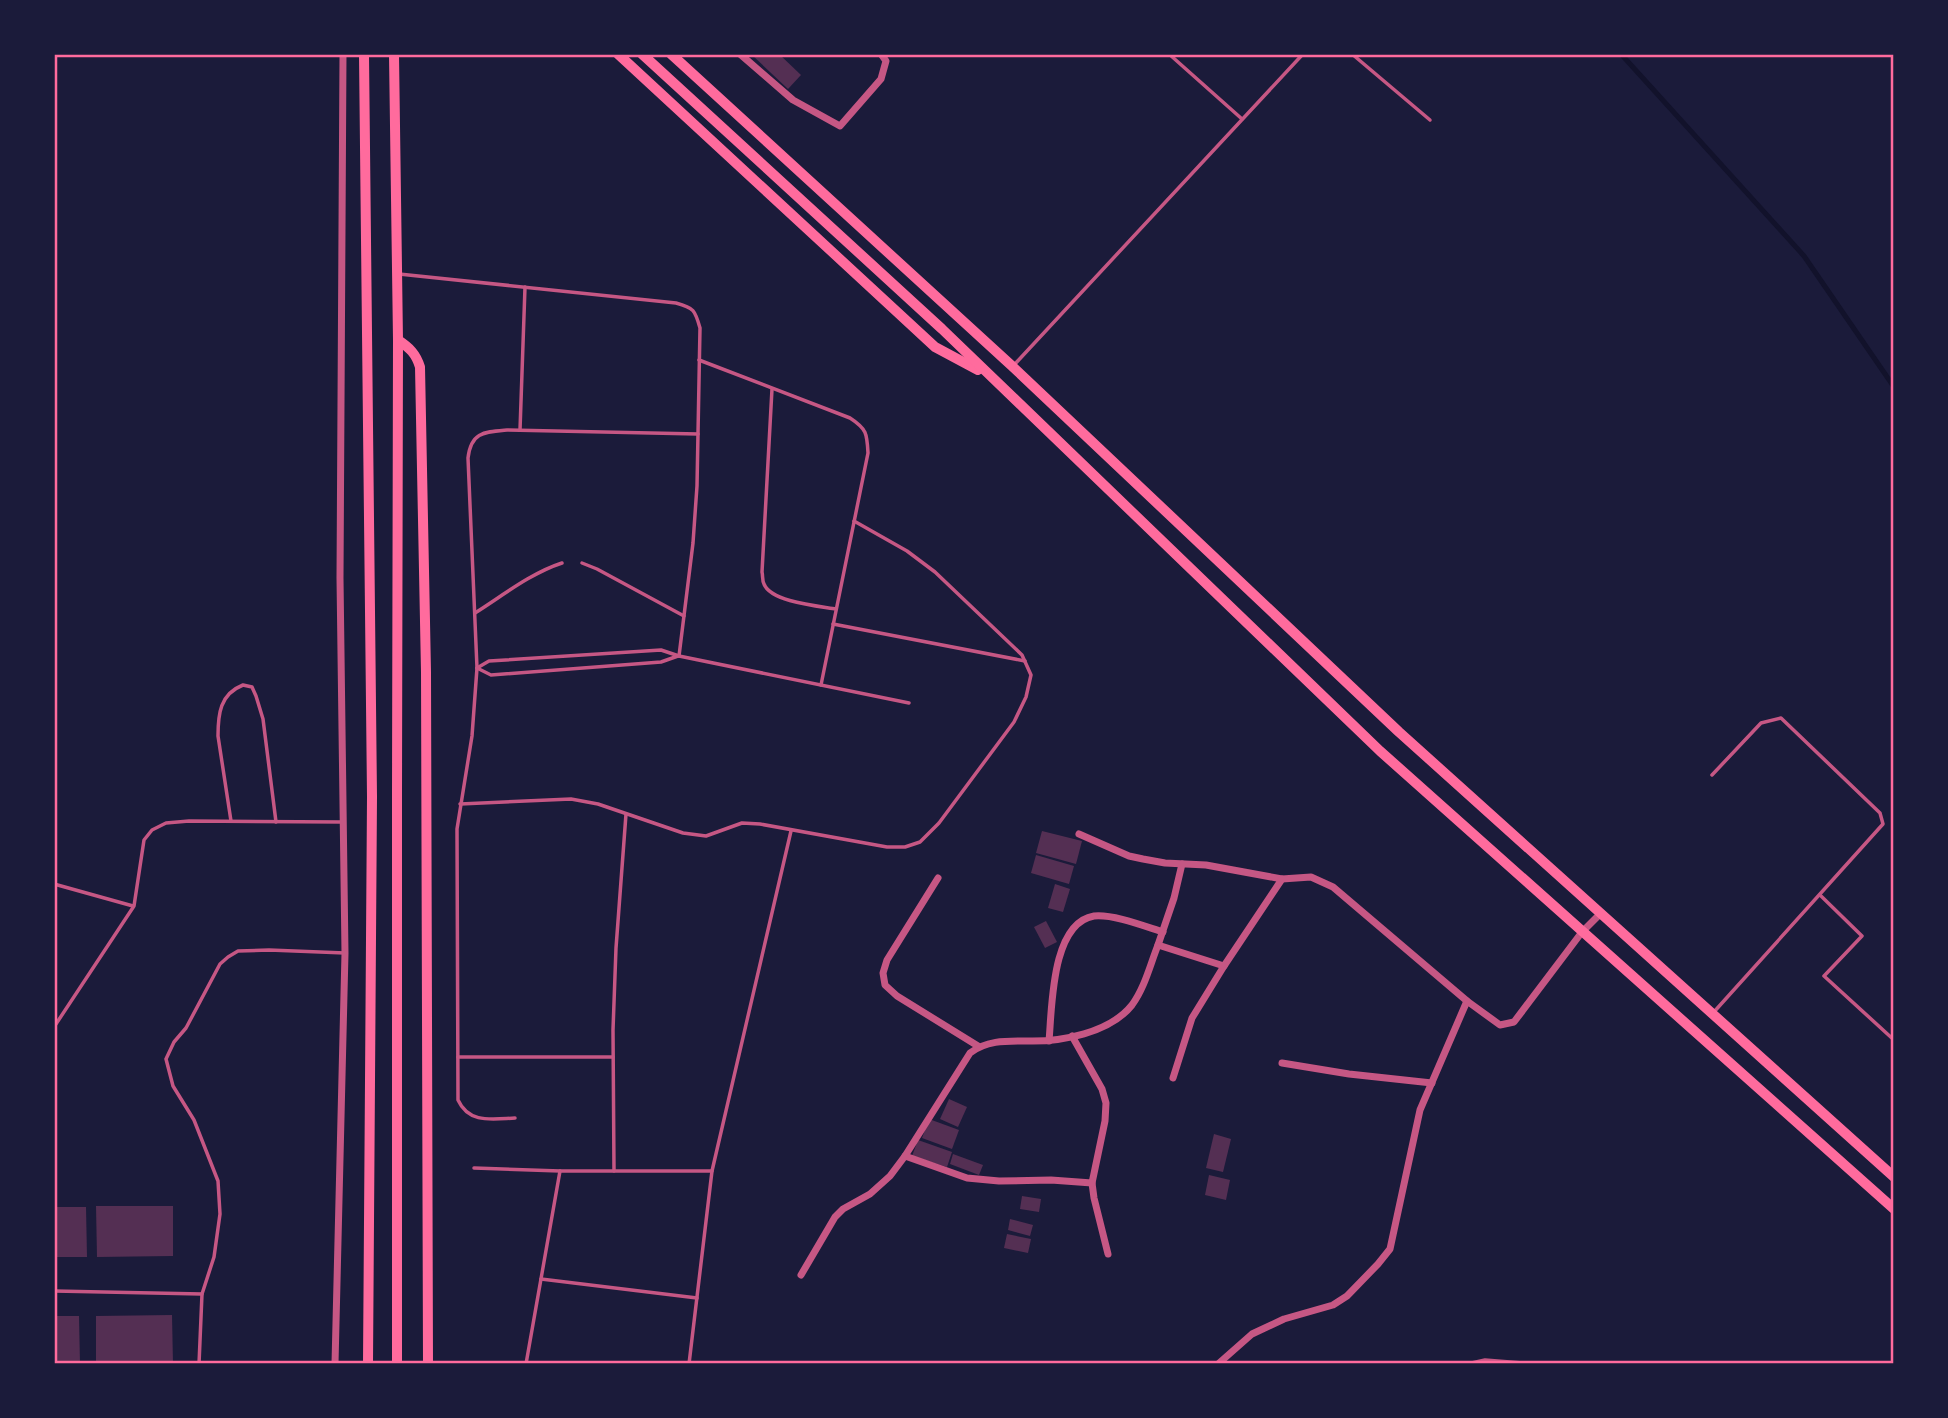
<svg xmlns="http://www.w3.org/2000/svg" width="1948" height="1418" viewBox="0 0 1948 1418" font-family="Georgia,serif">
<rect width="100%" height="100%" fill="#1b1b3a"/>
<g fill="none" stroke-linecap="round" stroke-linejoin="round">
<polyline stroke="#12122b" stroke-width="5" points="1621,54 1804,256 1894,387"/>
</g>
<g fill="#542f53">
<polygon points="751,54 779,54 801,75 788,89"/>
<polygon points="1042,831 1082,841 1076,864 1036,853"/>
<polygon points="1036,855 1074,866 1069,884 1031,873"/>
<polygon points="1055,884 1070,889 1063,912 1048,908"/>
<polygon points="1046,921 1057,942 1045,948 1034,927"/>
<polygon points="949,1099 967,1107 958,1127 940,1119"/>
<polygon points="929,1119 959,1130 952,1149 922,1138"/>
<polygon points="1214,1134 1231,1139 1223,1172 1206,1168"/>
<polygon points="918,1140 952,1152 947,1167 912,1156"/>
<polygon points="953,1154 983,1165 979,1175 950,1164"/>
<polygon points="1209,1175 1230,1180 1226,1200 1205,1195"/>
<polygon points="1022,1196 1041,1199 1039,1212 1020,1209"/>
<polygon points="96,1206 173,1206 173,1256 97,1257"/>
<polygon points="54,1207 86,1207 87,1257 54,1257"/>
<polygon points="1010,1219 1033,1225 1030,1236 1008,1230"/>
<polygon points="1007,1234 1031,1239 1028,1253 1004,1248"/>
<polygon points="172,1315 173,1364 96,1364 96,1316"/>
<polygon points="54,1316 79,1316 80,1364 54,1364"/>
</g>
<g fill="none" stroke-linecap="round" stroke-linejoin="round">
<g stroke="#c65784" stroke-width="3.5">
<polyline points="1169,54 1242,119"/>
<polyline points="1352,54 1430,120"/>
<path d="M 399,274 L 676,303 C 694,308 695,310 700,328 L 697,486 L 693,543 L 679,656"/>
<path d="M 699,360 L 850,418 C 867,429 867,434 868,453 L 821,685"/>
<polyline points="1014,365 1303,54"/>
<path d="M 772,389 L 762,572 C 763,576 762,580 764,584 C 771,602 818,606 836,609"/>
<polyline points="520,430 525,287"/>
<polyline points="582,563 597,569 684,616"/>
<path d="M 475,613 C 502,596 531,573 562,563"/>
<polyline points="833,624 1025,661"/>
<polyline points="477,668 489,661 661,650 679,656 909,703"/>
<polyline points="477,668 491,675 661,662 678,656"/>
<polyline points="1712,775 1761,723 1781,718 1880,813 1883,824 1713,1013"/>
<polyline points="460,804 571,799 598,804 683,833 706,836 742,823 760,824 887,847 905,847 920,842 939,823 1014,722 1026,697 1031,675 1022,655 935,572 907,551 854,521"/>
<path d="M 231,821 L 218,736 C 218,714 220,694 243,685 L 252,687 L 256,696 L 263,719 L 276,822"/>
<polyline points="54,884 133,906"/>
<polyline points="1820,895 1862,936 1824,976 1894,1040"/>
<polyline points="54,1027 134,906 144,840 152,830 166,823 189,821 343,822"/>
<polyline points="458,1057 613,1057"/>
<path d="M 515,1118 C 492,1119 469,1124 458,1100 L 457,829 L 472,736 L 477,668 L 468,458 C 471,432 484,432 507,430 L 698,434"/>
<polyline points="474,1168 560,1171 712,1171"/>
<polyline points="614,1171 613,1030 616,948 626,814"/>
<polyline points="541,1279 697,1298"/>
<polyline points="54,1291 202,1294"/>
<polyline points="199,1364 202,1294 214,1257 220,1214 218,1181 194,1120 173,1086 166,1059 174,1042 186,1028 220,964 228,957 238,951 269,950 345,953"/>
<polyline points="526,1364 560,1171"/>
<polyline points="689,1364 712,1171 791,831"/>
<polyline points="1467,1364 1485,1360 1537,1364"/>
</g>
<g stroke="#c65784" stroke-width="7">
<polyline points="740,54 793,100 840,126 881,79 886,61 881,54"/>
<polyline points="1079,834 1129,856 1143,859 1165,863 1206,865 1282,879"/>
<polyline points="938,878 887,960 883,973 885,985 897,996 978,1046"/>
<polyline points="1158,945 1174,898 1182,864"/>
<polyline points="1072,1036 1102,1089 1106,1103 1105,1121 1092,1183 1094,1198 1108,1254"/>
<path d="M 1049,1041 C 1052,1009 1051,923 1094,916 C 1113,914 1144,926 1163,932"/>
<polyline points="1282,1063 1349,1074 1432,1083"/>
<polyline points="1173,1078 1192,1018 1224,966"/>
<polyline points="905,1156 967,1178 999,1181 1051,1180 1092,1183"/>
<path d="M 801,1275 L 835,1217 L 843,1209 L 870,1194 L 890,1176 L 905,1156 L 970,1053 C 987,1040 1007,1041 1027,1041 C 1061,1042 1110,1033 1132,1005 C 1145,987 1150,965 1158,945 L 1224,966 L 1282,879 L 1311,877 L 1333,887 L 1467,1001"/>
<polyline points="335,1364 345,953 340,578 343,54"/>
<polyline points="1218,1364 1252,1334 1284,1319 1333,1305 1347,1296 1378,1264 1390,1249 1420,1110 1467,1001 1500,1025 1514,1022 1582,932 1601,913"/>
</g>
<g stroke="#ff6b9d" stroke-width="10">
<polyline points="368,1364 372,797"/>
<polyline points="397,1364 397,794"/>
</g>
<g stroke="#ff6b9d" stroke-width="10">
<polyline points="364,54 372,797"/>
<polyline points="394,54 398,340 397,794"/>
<polyline points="618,54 935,347 978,370"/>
<polyline points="642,54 942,329 1380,751 1894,1209"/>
<polyline points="671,54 1012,366 1399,732 1894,1177"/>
<path d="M 398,340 C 410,348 416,354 420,367 L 426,672 L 428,1364"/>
</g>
</g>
<rect width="1948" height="1418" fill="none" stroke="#1b1b3a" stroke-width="112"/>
<rect x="56" y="56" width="1836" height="1306" fill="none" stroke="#ff6b9d" stroke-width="2.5"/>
</svg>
